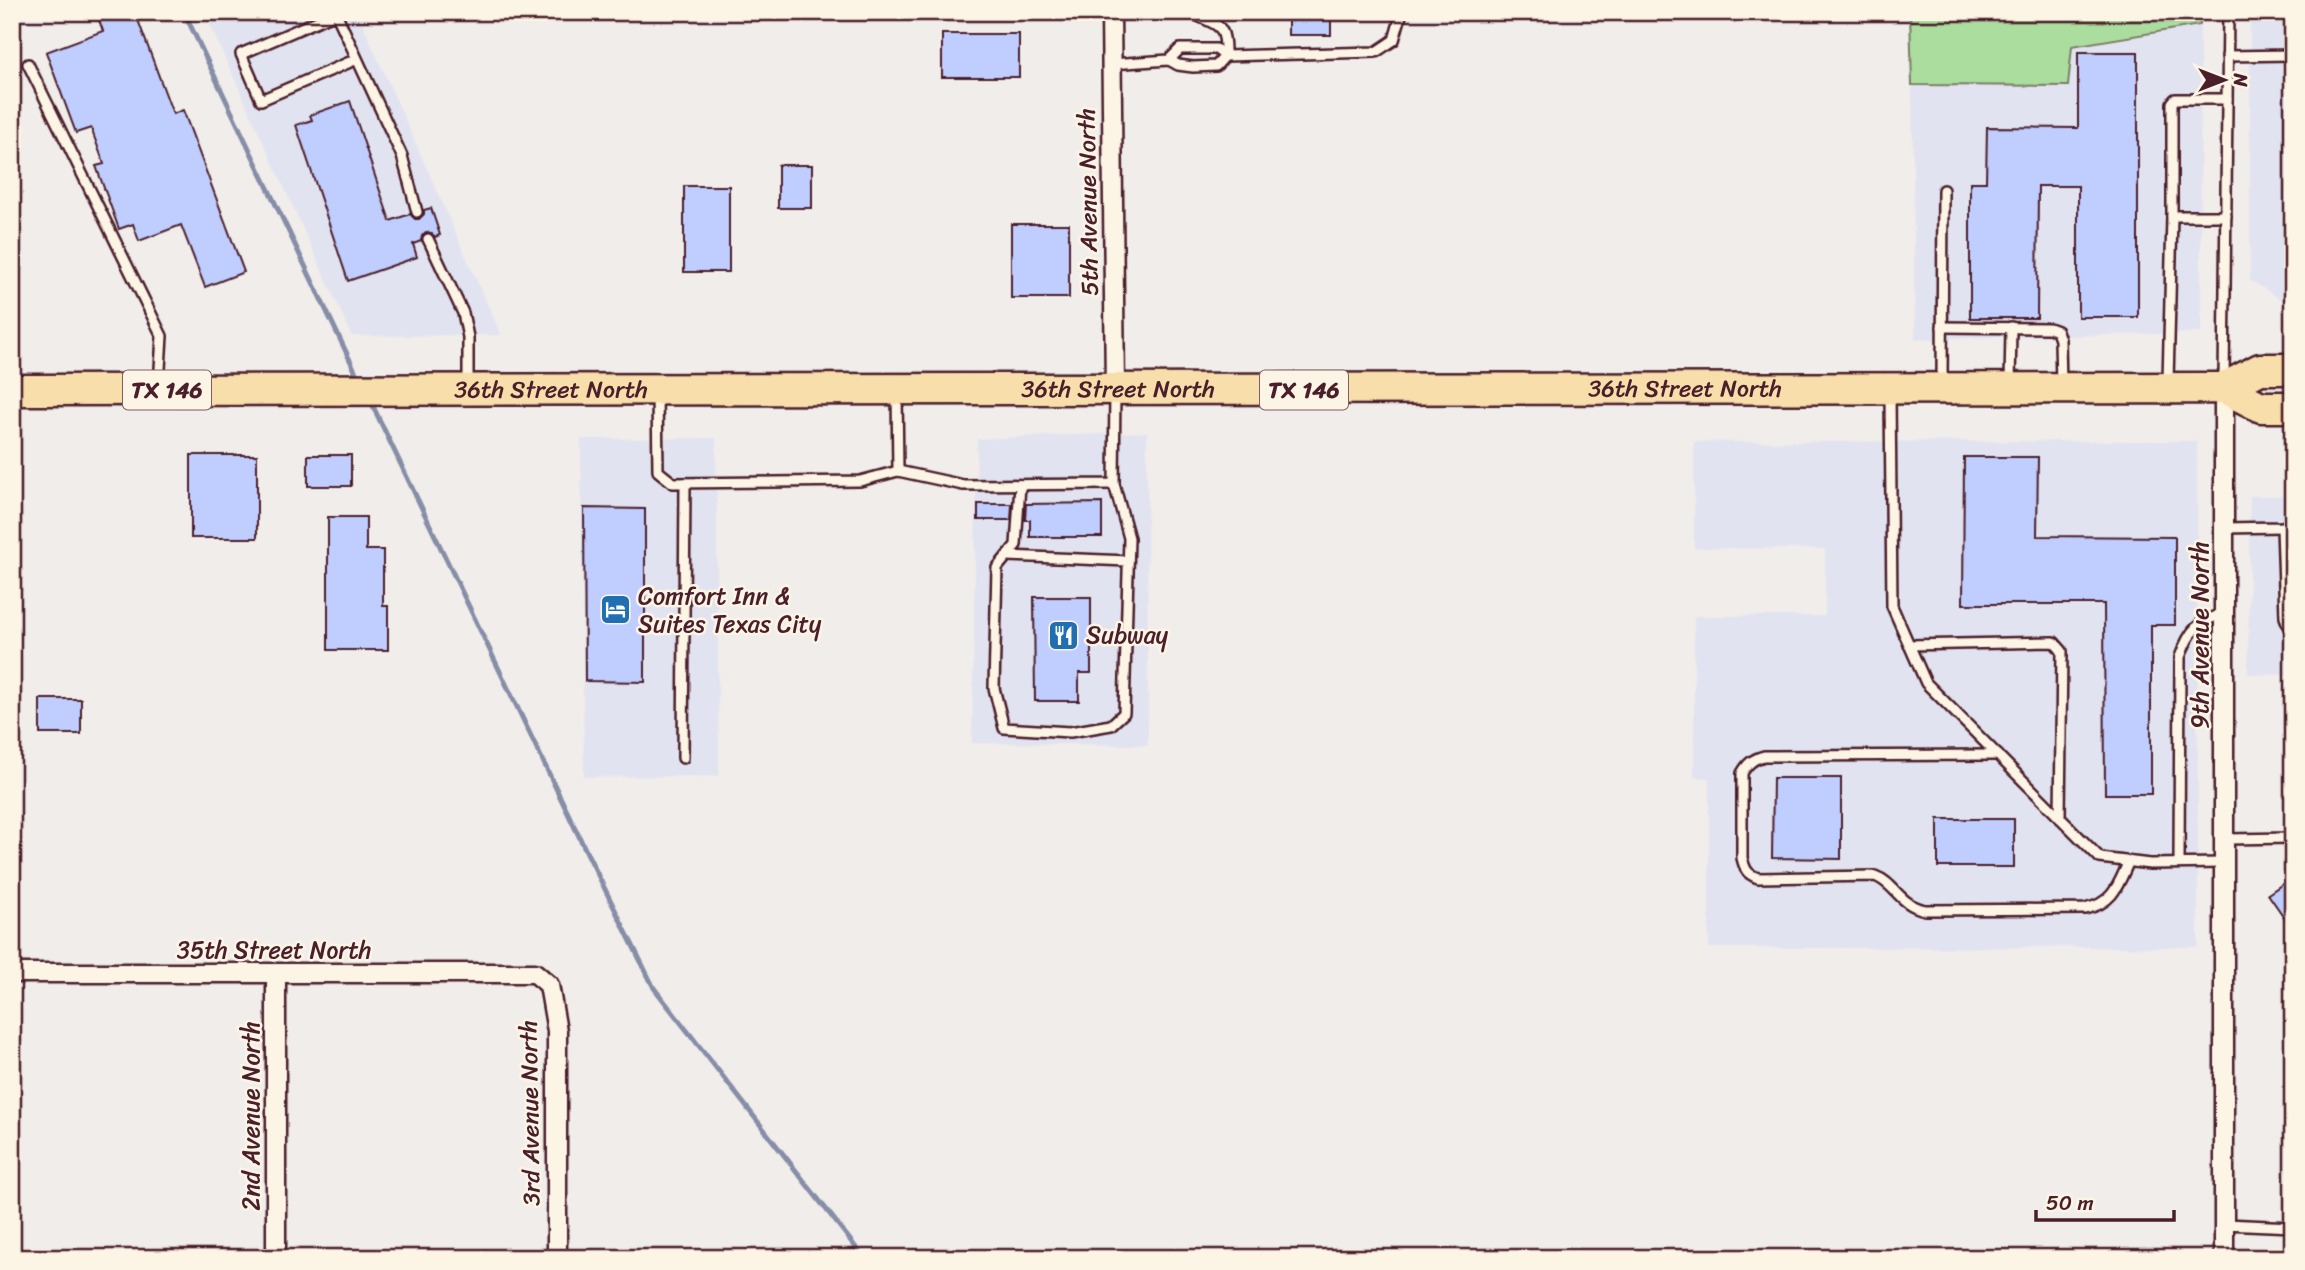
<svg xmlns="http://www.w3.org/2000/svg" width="2305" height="1270" viewBox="0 0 2305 1270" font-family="Sriracha,sans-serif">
<rect width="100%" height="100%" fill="#f0edea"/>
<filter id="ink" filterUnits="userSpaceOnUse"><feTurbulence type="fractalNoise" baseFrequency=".0143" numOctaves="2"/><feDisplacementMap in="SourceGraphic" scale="14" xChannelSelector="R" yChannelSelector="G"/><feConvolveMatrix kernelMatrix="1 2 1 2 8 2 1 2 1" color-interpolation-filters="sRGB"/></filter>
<g filter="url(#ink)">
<g fill="#e2e3f0">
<polygon points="204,12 357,12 501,335 352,336"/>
<polygon points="2250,12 2293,12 2293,302 2284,301 2250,280"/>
<polygon points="2200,25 2201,333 1915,339 1912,85 2068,86 2071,46"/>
<polygon points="1147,432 1148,745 972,743 977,439"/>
<polygon points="716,438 719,776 584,777 581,439"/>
<polygon points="2197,441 2198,947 1709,948 1709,778 1694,777 1694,616 1825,616 1825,549 1694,548 1694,442"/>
<polygon points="2250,496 2293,496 2293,675 2248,674"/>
</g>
<polygon fill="#aadd9e" stroke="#7a7e64" stroke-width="2" points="1910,12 2200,12 2200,25 2072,46 2068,86 1912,85"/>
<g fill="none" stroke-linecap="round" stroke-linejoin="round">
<g stroke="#868da7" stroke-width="5">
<polyline points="184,12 359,379"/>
<polyline points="370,400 587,853 654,988 864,1258"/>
</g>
</g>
<g fill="#c0cdff" stroke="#4a1f2b" stroke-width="2">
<polygon points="96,12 135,12 173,114 183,110 244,272 205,287 181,225 139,241 133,224 119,229 96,166 104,164 91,128 76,133 46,52 103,31"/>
<rect x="1288" y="12" width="43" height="23"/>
<rect x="942" y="34" width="77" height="43"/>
<polygon points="2078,52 2138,52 2138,317 2078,317 2078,186 2038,186 2037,318 1970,318 1970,182 1986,182 1987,127 2078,128"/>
<polygon points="350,101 390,221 410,214 415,219 419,219 424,214 424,210 431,208 440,235 435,237 431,233 426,232 422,236 421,241 413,244 417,257 348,281 296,125 312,120 310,115"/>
<rect x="778" y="165" width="34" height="43"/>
<rect x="684" y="186" width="45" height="86"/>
<rect x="1011" y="224" width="58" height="74"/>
<rect x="191" y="455" width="66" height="83"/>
<rect x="308" y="455" width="43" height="31"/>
<polygon points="1964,457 2038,457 2037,536 2175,537 2175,625 2151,625 2151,794 2105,794 2104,604 1963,604"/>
<polygon points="1102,503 1102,537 1030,537 1030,520 1025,520 1026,504"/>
<polygon points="978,504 1012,504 1011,520 978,520"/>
<polygon points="584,508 645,509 645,682 585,681"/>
<polygon points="328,517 366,517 366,550 383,550 383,606 388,606 388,650 328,650"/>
<polygon points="1034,597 1091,597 1091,673 1079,673 1079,701 1035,701"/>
<rect x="40" y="699" width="41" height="35"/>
<polygon points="1773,778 1841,778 1841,859 1772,858"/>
<rect x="1938" y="819" width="76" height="48"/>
<polygon points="2293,877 2293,930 2268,894"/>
</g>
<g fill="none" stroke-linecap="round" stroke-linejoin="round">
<defs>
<g id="service">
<path d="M 1190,12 C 1217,27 1226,20 1225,56 L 1376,52 L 1394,40 L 1402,12"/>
<polyline points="2227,56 2293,55"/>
<polyline points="357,59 261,100 241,54 336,13 402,156 417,212"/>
<polyline points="28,64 162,336 159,385"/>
<polyline points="1111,64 1169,60 1178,65 1193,67 1216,66 1225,56 1216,49 1180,49 1169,60"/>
<polyline points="2226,216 2172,216 2172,103 2175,99 2227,99"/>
<polyline points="428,239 463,313 468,337 468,385"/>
<polyline points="1942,327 2049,328 2057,331 2060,340 2061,385"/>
<polyline points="2224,381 2228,12"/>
<polyline points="2168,382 2172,216"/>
<polyline points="1942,385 1943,190"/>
<polyline points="2010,385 2011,327"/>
<polyline points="897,392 898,471"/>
<polyline points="657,393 658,471 673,483 860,481 898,471 963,485 1114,484 1115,392"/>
<polyline points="1890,394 1892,606 1926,683 2100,858 2150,864 2225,863"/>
<polyline points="1020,485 1016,545 997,568 994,688 1004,728 1070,732 1111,725 1124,713 1129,538 1114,484"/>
<polyline points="2282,527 2285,617 2289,628 2293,631"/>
<polyline points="2224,528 2282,527 2293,524"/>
<polyline points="1007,556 1128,561"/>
<polyline points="1909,645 2054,642 2062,651 2060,818"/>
<path d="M 1998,755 L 1764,756 C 1753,759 1748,763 1742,773 L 1742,858 C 1745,870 1747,874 1758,878 L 1875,876 C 1895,883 1898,904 1925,910 L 2085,909 C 2114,903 2118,885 2129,861"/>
<polyline points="683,758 685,483"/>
<polyline points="2225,839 2293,838"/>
<path d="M 2179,863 L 2180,657 C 2190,629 2197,622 2225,613"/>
<polyline points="2224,1224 2293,1227"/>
</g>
<g id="minor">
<polyline points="1111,12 1115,390"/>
<polyline points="12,973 535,973 549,985 557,1031 557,1258"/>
<polyline points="276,974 276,1258"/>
<polyline points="2224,1258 2224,388"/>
</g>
<g id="trunk">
<polyline points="2224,388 2260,369 2293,369"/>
<path id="s1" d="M 12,390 L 2224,388 L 2261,407 L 2293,407"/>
</g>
</defs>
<use href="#service" stroke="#4a1f2b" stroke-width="14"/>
<use href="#minor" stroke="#4a1f2b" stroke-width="23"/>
<use href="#trunk" stroke="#4a1f2b" stroke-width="35"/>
<use href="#service" stroke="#fcf5e5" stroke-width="9"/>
<use href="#minor" stroke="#fcf5e5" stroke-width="18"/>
<use href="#trunk" stroke="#f8deab" stroke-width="30"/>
</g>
</g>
<defs>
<symbol id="hotel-square" viewBox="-11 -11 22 22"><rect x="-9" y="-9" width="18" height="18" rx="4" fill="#1f6fb2" stroke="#fcf5e5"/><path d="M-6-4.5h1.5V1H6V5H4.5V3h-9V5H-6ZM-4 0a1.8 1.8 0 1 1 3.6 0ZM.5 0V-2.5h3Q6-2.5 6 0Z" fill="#fff"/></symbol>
<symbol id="restaurant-square" viewBox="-11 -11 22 22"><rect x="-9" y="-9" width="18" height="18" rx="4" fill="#1f6fb2" stroke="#fcf5e5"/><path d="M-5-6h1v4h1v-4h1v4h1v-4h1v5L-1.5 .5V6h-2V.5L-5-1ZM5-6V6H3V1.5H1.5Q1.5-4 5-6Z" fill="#fff"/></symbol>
</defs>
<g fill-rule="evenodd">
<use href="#hotel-square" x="598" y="592" width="35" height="35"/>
<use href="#restaurant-square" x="1046" y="618" width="35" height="35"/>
</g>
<g text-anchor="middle" stroke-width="5" stroke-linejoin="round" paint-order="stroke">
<g fill="#fcf5e5" stroke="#7f5f63" stroke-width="2">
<rect x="123" y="370.5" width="88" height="39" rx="5"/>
<rect x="1260" y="370.5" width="88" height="39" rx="5"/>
</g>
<g font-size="23" font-weight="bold" fill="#4a1f2b">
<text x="167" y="398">TX 146</text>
<text x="1304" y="398">TX 146</text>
</g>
<g font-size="24" fill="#4a1f2b" stroke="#fcf5e5">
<text transform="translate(1088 202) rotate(-91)" y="8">5th Avenue North</text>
<text dy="8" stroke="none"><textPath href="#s1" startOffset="1673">36th Street North</textPath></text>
<text dy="8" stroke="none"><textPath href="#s1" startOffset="539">36th Street North</textPath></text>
<text dy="8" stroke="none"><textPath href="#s1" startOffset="1106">36th Street North</textPath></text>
<text transform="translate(2200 635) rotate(-90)" y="8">9th Avenue North</text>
<text x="274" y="958">35th Street North</text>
<text transform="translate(530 1113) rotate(-91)" y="8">3rd Avenue North</text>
<text transform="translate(251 1116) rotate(-90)" y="8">2nd Avenue North</text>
</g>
<g font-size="24" fill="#4a1f2b" stroke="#fcf5e5" text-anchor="start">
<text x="638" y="604">Comfort Inn &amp;<tspan x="638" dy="28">Suites Texas City</tspan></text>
<text x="1086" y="643">Subway</text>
</g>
</g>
<rect width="2305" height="1270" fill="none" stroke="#fcf5e5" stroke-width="42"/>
<rect x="21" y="21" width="2263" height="1228" fill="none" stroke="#4a1f2b" stroke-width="2.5" filter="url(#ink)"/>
<g transform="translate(2224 80) rotate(90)" stroke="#fcf5e5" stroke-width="5" paint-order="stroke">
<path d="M0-5L12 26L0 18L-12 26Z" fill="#4a1f2b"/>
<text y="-10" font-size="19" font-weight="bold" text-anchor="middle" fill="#4a1f2b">N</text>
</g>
<path d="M2036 1210v10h138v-10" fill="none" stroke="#4a1f2b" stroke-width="3.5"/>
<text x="2046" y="1210" font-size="21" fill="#4a1f2b" stroke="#fcf5e5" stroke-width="5" paint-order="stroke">50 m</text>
</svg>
